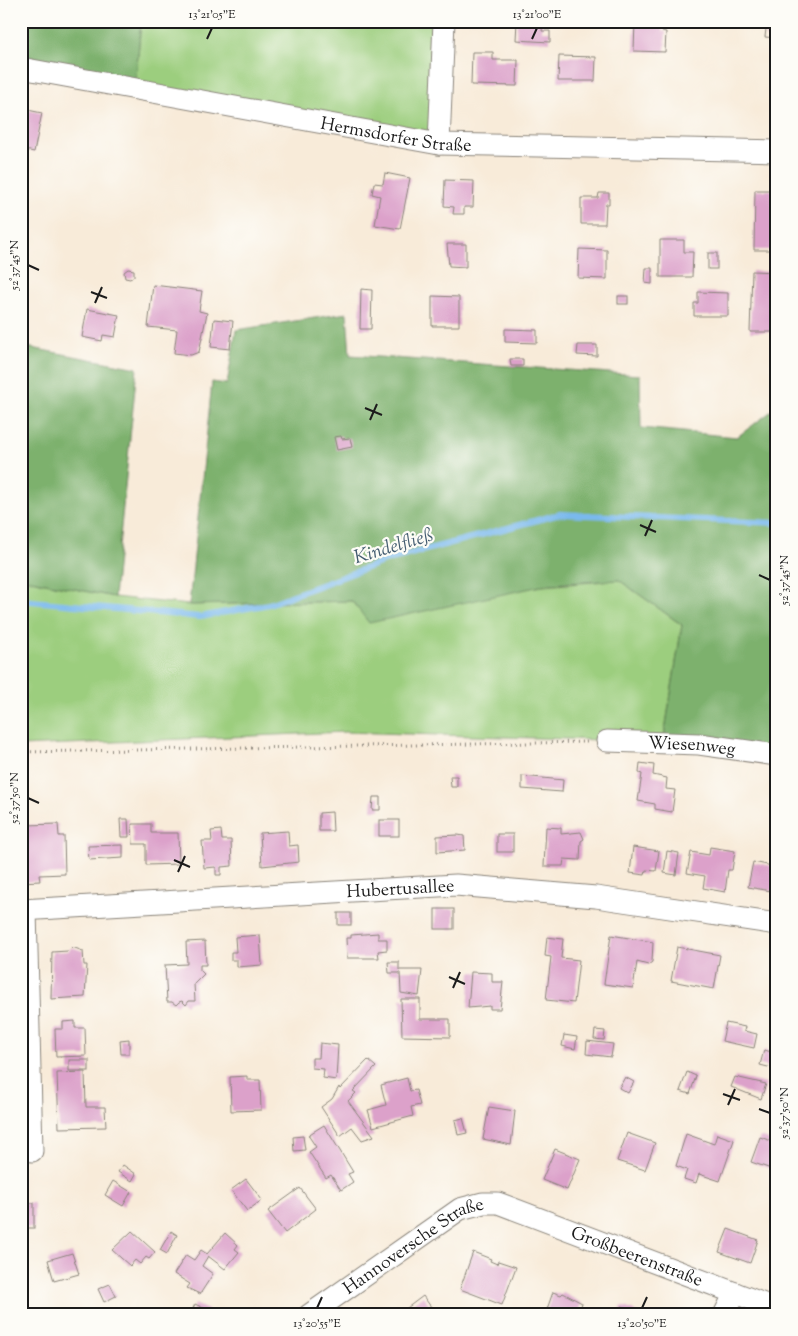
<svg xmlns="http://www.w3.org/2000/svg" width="798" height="1336" viewBox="0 0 798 1336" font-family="'Sorts Mill Goudy',serif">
<rect width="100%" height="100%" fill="#fdfcf7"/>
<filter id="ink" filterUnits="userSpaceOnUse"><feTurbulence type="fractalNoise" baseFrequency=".02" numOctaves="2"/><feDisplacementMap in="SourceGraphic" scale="10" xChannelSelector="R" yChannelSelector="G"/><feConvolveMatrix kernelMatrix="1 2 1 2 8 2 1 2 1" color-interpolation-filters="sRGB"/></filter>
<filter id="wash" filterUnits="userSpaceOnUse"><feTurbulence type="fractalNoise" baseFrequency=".0096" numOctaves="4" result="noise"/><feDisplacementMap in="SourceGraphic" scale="20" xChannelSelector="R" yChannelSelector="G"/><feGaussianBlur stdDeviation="1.12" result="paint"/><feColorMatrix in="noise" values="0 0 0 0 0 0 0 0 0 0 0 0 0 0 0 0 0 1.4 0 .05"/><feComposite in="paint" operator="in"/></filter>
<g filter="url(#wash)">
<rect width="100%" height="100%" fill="#f8ebd9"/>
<g fill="#9cce7e" stroke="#5c754d">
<polygon points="141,21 444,21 439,144 135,89"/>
<polygon points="21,578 114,597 189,605 352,601 619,580 682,625 664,737 600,740 345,732 21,746"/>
</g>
<g fill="#7db16d" stroke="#4c6644">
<polygon points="21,21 141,21 135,89 21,68"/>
<polygon points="347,313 350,355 640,375 641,428 737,437 777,407 777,748 664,737 682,625 619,580 550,584 369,623 352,601 189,605 212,382 227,384 236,330"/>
<polygon points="21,346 137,368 114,597 21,578"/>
</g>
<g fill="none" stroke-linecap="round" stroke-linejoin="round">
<polyline stroke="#7ab9ed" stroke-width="6" points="21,600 200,617 269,604 388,560 560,514 777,523"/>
</g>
<g id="blocks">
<g fill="#dca1ca">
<polygon points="517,21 543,21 542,31 550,31 550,42 516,40"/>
<polygon points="635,21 663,22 662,31 666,32 665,52 634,51"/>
<polygon points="767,21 777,21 777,38 765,37"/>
<polygon points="472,52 493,52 493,60 518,60 517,86 471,85"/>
<polygon points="559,56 596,57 595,81 558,81"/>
<polygon points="23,109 42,113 34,152 21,149"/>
<polygon points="385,173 410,178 400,229 375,225 380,196 372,194 374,183 383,184"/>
<polygon points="445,180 474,181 473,207 464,207 464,214 453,214 454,207 444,206"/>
<polygon points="755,190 777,190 777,250 754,250"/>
<polygon points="599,193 609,193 609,204 606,204 605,224 581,224 581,198 598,198"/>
<polygon points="660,240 684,240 684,252 693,252 692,277 660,277"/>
<polygon points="447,244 466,244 466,267 449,266"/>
<polygon points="579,249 607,250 607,279 578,278"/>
<rect x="708" y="253" width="9" height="16"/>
<polygon points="646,268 652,268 652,284 645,283"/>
<polygon points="128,269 134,270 134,276 130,279 125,278 124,272"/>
<polygon points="752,271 777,272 777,332 750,332"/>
<polygon points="153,285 202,291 199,311 207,313 199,352 191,355 174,353 177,330 148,327"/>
<polygon points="361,289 372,290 371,329 360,329"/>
<polygon points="698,292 728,293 728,316 694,316 694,303 698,303"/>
<polygon points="432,296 459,297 459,326 432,326"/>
<rect x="618" y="296" width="10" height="8"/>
<polygon points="87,309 119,315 115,337 103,335 102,341 82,337"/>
<polygon points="214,319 233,321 230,349 211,347"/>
<polygon points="505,329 537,330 537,343 505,342"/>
<polygon points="578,345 597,345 597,356 577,355"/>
<polygon points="510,359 523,359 523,366 511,366"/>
<polygon points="341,436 342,439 350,438 352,447 337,450 334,437"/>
<polygon points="640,763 654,765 653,775 667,778 666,789 675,790 672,812 655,809 655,804 638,801 642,774 639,773"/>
<polygon points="450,776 457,776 457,787 451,787"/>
<polygon points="522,776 563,780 562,792 522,789"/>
<polygon points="373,797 380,797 380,810 372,810"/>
<polygon points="332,812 333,831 319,831 319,813"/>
<polygon points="120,819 128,819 129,837 121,837"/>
<rect x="379" y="820" width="20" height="16"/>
<polygon points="58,824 59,836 64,836 65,874 39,875 40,881 21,882 21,854 27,853 26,825"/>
<polygon points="132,824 151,824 151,833 178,833 179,864 146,865 146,844 133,844"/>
<polygon points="546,827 561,828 561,834 581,832 584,839 581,841 580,860 564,859 563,866 544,866"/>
<polygon points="221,830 222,840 231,840 232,866 221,867 221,875 216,875 216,867 204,868 202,841 212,841 211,831"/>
<polygon points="288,831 289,846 298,845 299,862 262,866 260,833"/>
<rect x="497" y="834" width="16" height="18"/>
<polygon points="458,835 464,836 465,850 437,852 437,836"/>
<polygon points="123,845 123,858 89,860 88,846"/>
<polygon points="633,847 659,851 656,871 646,870 645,875 630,873"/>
<polygon points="710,847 735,851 732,870 728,870 725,892 703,888 705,876 687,873 691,852 709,855"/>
<polygon points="667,851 679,853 676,875 664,873"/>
<polygon points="753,862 777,867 777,892 748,887"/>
<rect x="435" y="909" width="19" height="20"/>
<rect x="338" y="913" width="13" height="12"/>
<polygon points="378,933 378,939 387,939 387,950 378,951 379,958 347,958 346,938 351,938 351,935"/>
<polygon points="260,935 262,965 237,967 237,960 231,960 231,952 236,952 235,937"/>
<polygon points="611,935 653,942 652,962 648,965 637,962 633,988 604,984"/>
<polygon points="547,937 563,939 561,958 579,960 574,1003 546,1000 551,957 545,956"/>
<polygon points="205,941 206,965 200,965 200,970 204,974 194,984 195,1001 189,1001 186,1005 182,1001 179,1002 176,1005 172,1002 167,1002 165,965 187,964 186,942"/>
<polygon points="72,947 83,951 84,965 87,965 85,997 51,999 52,952 68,951"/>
<polygon points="677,947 720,955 714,989 671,981"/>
<polygon points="388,962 399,962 399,970 422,970 419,996 401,993 400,973 389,973"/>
<polygon points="471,972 492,973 492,982 503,982 500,1009 490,1009 490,1006 468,1008"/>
<polygon points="401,999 420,999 420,1019 450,1019 450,1037 402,1036"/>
<polygon points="75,1021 75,1028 85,1028 86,1056 56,1057 55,1029 63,1029 63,1022"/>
<polygon points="726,1023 745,1027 744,1031 757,1034 754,1048 722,1041"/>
<polygon points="595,1030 605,1031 604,1040 594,1039"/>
<polygon points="564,1035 577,1037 575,1049 562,1046"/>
<polygon points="129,1039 129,1054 121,1054 120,1040"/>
<polygon points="587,1041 613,1044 611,1057 586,1054"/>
<polygon points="320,1043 338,1045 336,1080 323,1078 324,1069 312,1068 312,1058 319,1058"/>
<polygon points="764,1050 776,1053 772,1068 760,1065"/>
<rect x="69" y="1060" width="20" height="11"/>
<polygon points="368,1060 376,1067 353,1091 356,1093 348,1101 374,1136 362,1140 352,1127 340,1136 321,1107 332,1099 339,1087 340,1089"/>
<polygon points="85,1072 86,1107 105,1107 106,1127 59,1128 57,1073"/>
<polygon points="687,1072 696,1076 690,1094 680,1091"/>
<polygon points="247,1076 247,1080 260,1080 261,1110 231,1111 230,1077"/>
<polygon points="625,1077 634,1082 628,1093 619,1088"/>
<polygon points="735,1077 766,1084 761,1099 731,1087"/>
<polygon points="407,1078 410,1091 416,1090 420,1105 411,1107 413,1116 373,1127 368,1110 386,1105 381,1085"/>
<polygon points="489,1107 515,1111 511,1145 483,1139"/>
<polygon points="463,1118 467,1133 458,1135 455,1120"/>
<polygon points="324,1125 353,1172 348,1174 353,1182 341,1190 331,1175 326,1178 309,1152 316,1147 308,1135"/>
<polygon points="627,1133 655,1143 645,1170 617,1161"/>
<polygon points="686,1134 714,1144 717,1134 734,1140 720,1181 699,1174 696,1183 684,1179 687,1170 676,1166"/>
<polygon points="303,1136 305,1150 294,1151 293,1137"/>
<polygon points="760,1137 777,1143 777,1171 751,1162"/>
<polygon points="555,1149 580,1159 567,1190 542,1180"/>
<polygon points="123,1165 136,1174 132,1181 118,1172"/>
<polygon points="246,1179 262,1200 247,1211 231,1190"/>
<polygon points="113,1181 131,1192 123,1206 105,1195"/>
<polygon points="300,1188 316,1209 285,1233 268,1211"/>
<rect x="21" y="1203" width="13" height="25"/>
<polygon points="728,1229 758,1240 750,1263 719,1252"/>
<polygon points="132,1231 155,1252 149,1259 146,1257 140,1264 135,1260 130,1266 112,1250"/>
<polygon points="171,1231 177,1235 167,1254 160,1250"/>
<polygon points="225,1233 238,1245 235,1249 239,1252 225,1269 208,1256 202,1266 213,1274 200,1294 187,1288 190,1284 174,1274 186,1255 194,1260 201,1250 207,1254"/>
<polygon points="473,1252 491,1259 490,1261 497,1264 498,1261 516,1267 502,1305 460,1289"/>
<polygon points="72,1253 79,1274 54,1281 48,1260"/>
<polygon points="110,1284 116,1296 104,1302 98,1289"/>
<polygon points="553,1292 561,1295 563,1293 582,1303 578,1315 545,1315"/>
<polygon points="423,1296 437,1315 412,1315 407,1308"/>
<polygon points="195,1304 218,1315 190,1315"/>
<polygon points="622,1306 644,1315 619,1315"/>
</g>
</g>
</g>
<g filter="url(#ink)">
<use href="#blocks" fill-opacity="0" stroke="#8a847a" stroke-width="1"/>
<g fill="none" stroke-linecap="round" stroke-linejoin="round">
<defs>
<g id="minor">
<path id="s1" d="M 21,68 L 439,144 L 777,151"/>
<polyline points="439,144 444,21"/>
<path id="s2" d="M 607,741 L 699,744 L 777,755"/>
<path id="s3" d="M 21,910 L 456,885 L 596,897 L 777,924"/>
<polyline points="26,910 32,1151"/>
<path id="s4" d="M 309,1315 L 460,1209 L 483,1203 L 498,1203 L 777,1309"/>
<polyline points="724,1315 735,1293"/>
</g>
</defs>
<use href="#minor" stroke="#8a847a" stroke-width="23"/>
<polyline stroke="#8a847a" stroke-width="3" stroke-dasharray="1 4" stroke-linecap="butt" points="21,752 587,742"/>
<use href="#minor" stroke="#fff" stroke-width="21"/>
</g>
</g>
<path fill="none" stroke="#1c1c1c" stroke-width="2" d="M 207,39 L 212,28M 532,39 L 537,28M 28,265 L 39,270M 91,292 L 107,298M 95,303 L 102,287M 365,408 L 382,415M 370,420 L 377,404M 640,525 L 656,532M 645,536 L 652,520M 759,575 L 770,580M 28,798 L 39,803M 174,860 L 190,867M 178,872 L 185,856M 449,977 L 465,984M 453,988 L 460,972M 723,1094 L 740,1100M 728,1105 L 735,1089M 759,1109 L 770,1113M 317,1308 L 322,1297M 642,1308 L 647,1297"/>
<g text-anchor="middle" stroke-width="4.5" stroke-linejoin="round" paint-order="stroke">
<g font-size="18" fill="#1c1c1c" stroke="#fdfcf7">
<text dy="6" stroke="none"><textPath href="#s1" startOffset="381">Hermsdorfer Straße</textPath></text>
<text dy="6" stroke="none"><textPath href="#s2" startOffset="85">Wiesenweg</textPath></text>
<text dy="6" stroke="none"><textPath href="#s3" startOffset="380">Hubertusallee</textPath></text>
<text dy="6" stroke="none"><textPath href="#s4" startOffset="126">Hannoversche Straße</textPath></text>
<text dy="6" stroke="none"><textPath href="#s4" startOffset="372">Großbeerenstraße</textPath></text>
</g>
<g font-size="19" font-style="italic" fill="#425b70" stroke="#fdfcf7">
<text transform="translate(393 545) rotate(-17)" y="7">Kindelfließ</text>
</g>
</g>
<rect width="798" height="1336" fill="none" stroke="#fdfcf7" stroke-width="55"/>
<rect x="28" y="28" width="742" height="1280" fill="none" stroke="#1c1c1c" stroke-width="2"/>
<g font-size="12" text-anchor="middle" fill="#1c1c1c">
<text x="212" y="18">13°21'05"E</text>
<text x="537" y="18">13°21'00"E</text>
<text transform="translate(14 265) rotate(-90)" y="4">52°37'45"N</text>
<text transform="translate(784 580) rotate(-90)" y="4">52°37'45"N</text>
<text transform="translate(14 798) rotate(-90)" y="4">52°37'50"N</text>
<text transform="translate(784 1113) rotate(-90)" y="4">52°37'50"N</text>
<text x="317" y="1327">13°20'55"E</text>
<text x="642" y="1327">13°20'50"E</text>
</g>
</svg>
